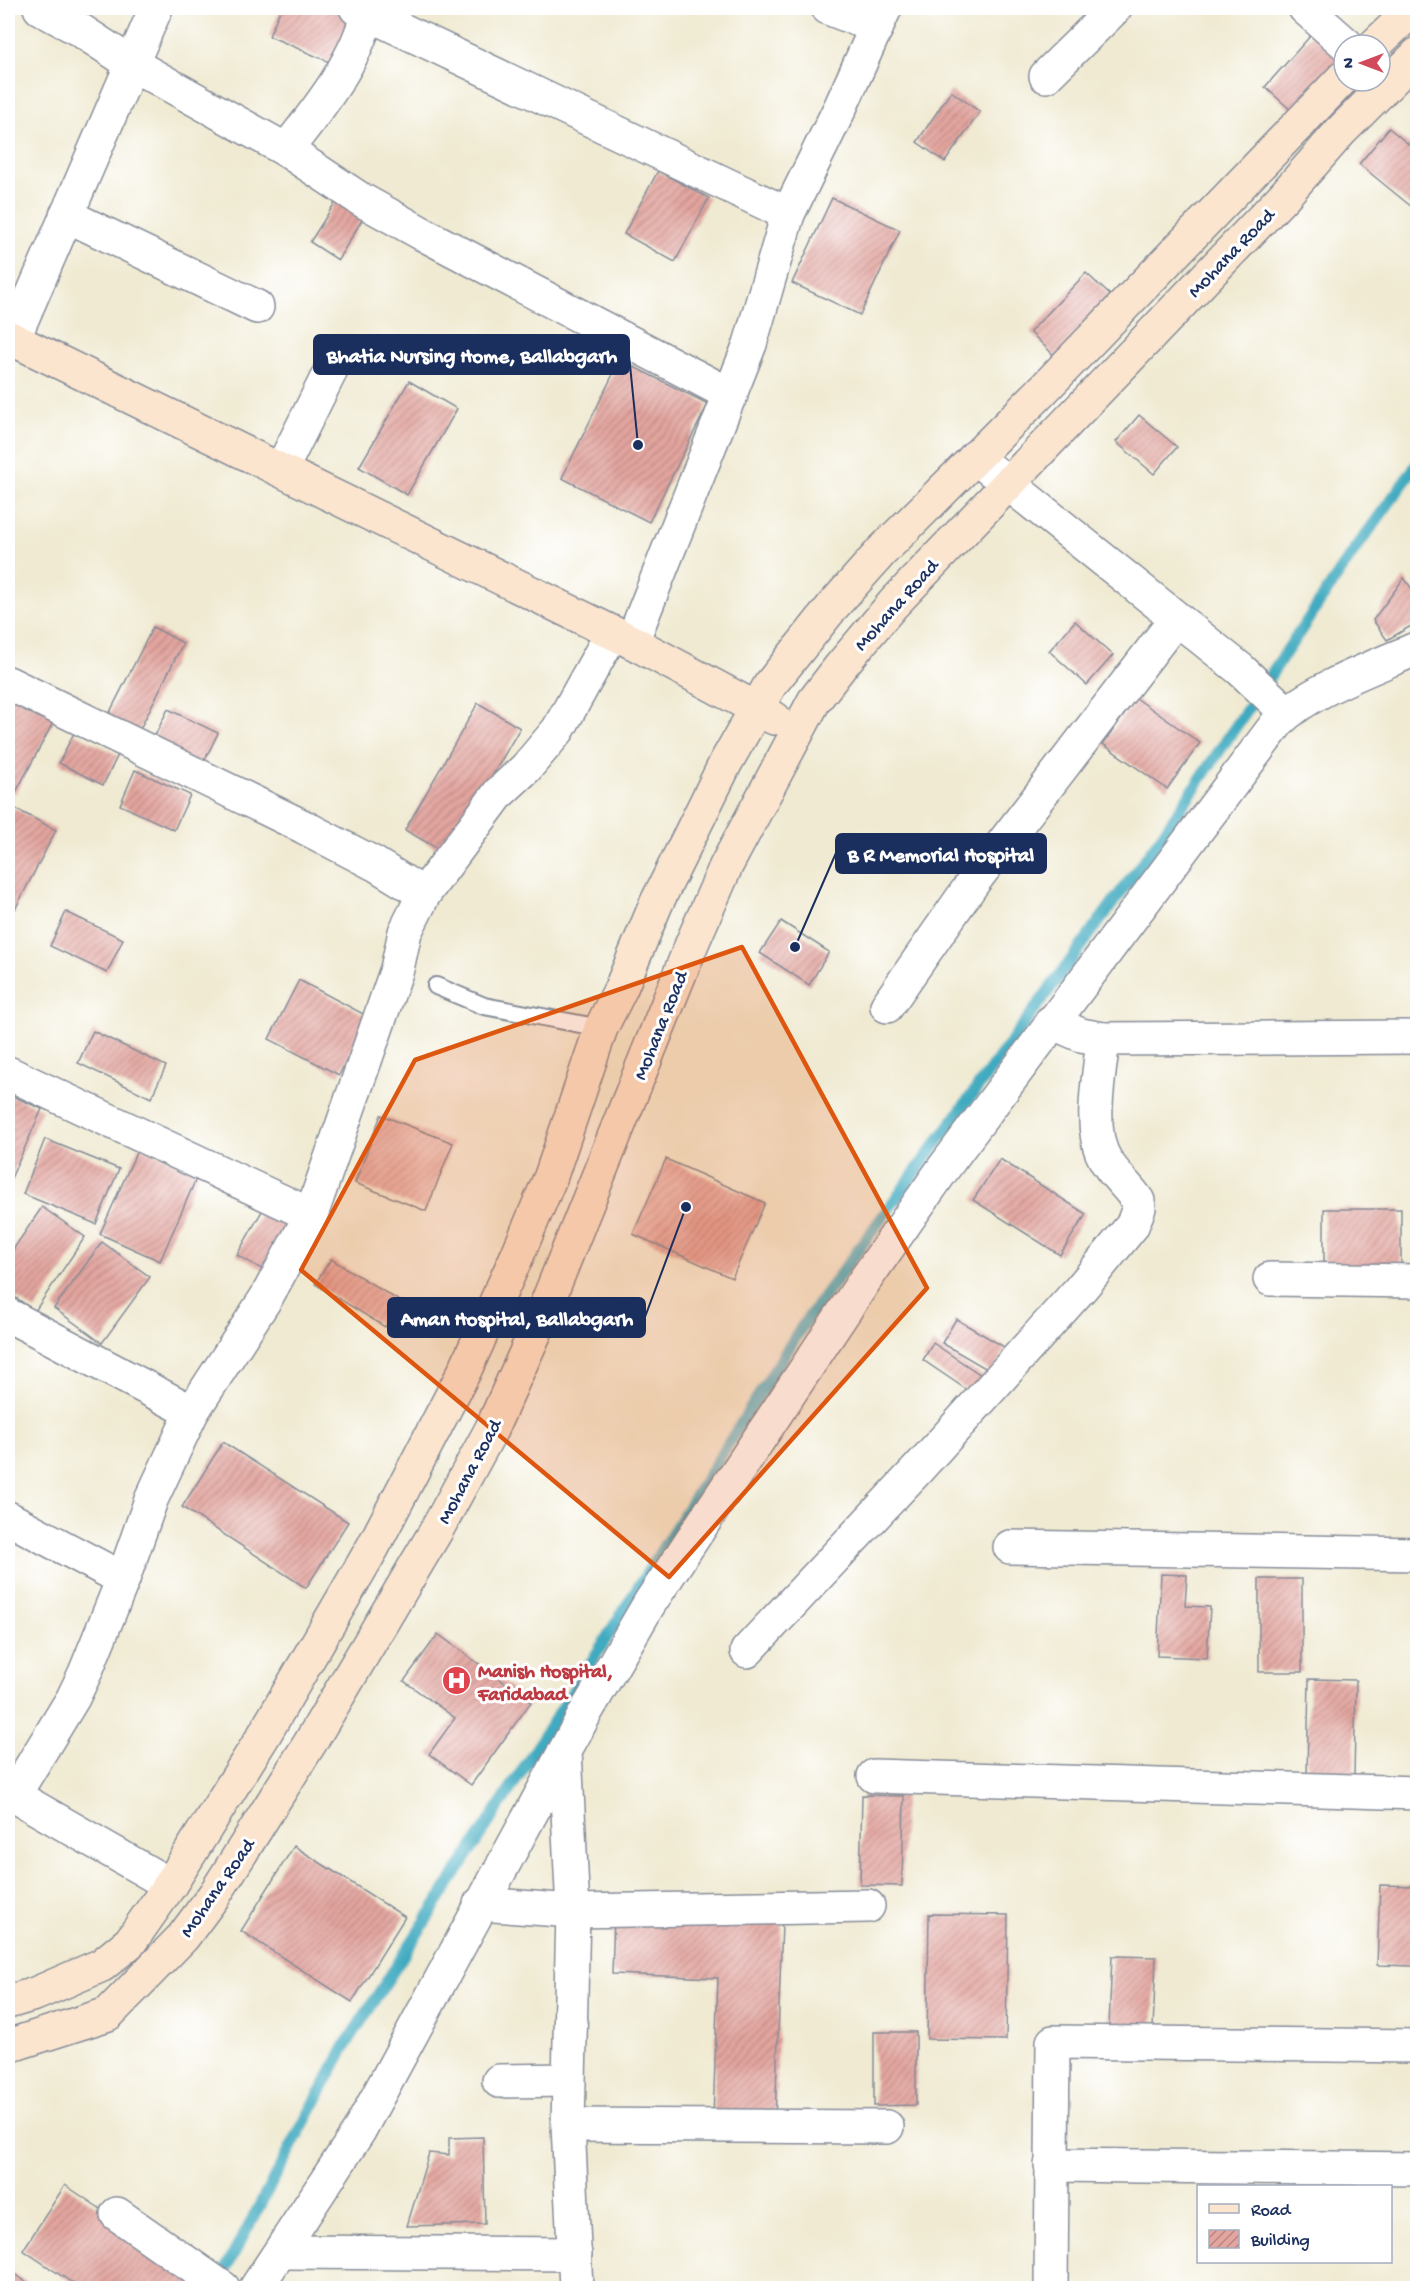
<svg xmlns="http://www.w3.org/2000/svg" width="1425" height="2296" viewBox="0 0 1425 2296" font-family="'Gochi Hand',sans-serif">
<defs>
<pattern id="building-hatch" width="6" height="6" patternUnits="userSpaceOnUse" patternTransform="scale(1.5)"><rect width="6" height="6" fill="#e4a59f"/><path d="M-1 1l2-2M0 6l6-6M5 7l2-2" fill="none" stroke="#b88785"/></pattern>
</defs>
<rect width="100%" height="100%" fill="#fff"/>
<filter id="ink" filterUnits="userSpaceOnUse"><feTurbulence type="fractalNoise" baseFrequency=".0167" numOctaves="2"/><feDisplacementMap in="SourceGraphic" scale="12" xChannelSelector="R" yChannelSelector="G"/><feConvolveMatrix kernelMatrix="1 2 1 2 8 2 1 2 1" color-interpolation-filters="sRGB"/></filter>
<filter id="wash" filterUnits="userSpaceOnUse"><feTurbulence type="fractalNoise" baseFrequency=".008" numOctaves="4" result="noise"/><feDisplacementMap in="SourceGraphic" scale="24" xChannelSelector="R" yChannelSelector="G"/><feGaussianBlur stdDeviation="1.35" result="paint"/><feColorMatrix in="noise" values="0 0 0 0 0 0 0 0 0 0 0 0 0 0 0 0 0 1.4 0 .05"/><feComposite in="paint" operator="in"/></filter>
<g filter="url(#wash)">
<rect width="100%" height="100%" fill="#f0ead2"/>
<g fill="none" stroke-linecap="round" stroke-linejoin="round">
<polyline stroke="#40aac0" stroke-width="12" points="225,2270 345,2046 572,1693 803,1325 1162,836 1354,551 1418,463"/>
</g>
<g id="blocks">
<g fill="url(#building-hatch)">
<polygon points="281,8 329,8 353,17 334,64 269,36"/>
<polygon points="1320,25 1344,47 1344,73 1302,120 1265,87"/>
<polygon points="951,91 980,112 945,162 917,142"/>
<polygon points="1389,128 1418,152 1418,212 1359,164"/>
<polygon points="658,171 709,198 675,262 624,234"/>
<polygon points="338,198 365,215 338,260 310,242"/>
<polygon points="832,198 900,230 860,315 792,283"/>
<polygon points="1086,273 1122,306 1065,366 1030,332"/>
<polygon points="620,360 708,404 649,522 562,478"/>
<polygon points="409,381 457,409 407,495 359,467"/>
<polygon points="1139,415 1177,447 1154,474 1116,442"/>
<polygon points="1404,578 1418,597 1418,622 1387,640 1373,620"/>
<polygon points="1075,621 1113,655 1087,685 1049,651"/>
<polygon points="153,627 183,643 137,735 106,720"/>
<polygon points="8,693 57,715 15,794 8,790"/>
<polygon points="1136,698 1200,743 1167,789 1103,744"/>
<polygon points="478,703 520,728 447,854 405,830"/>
<polygon points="168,709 218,733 199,772 149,748"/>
<polygon points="74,733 118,755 103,785 59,763"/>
<polygon points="135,770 190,795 174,830 120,805"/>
<polygon points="14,808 56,830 8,923 8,820"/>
<polygon points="66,912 123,939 107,973 50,946"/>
<polygon points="781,921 829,952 809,985 760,953"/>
<polygon points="299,980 369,1017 339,1075 269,1039"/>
<polygon points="93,1031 166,1066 151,1098 78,1063"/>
<polygon points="8,1094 42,1109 8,1185"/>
<polygon points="381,1115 453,1143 426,1211 355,1183"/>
<polygon points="45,1139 119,1169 96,1224 23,1194"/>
<polygon points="139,1146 199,1172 160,1261 100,1234"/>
<polygon points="666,1159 765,1203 732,1278 633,1234"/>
<polygon points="1000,1159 1086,1214 1060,1255 973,1200"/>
<polygon points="270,1197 307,1219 274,1276 237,1255"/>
<polygon points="42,1207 85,1237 35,1311 8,1292 8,1257"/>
<rect x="1324" y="1209" width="77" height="59"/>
<polygon points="102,1242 150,1277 102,1343 54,1308"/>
<polygon points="331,1259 401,1302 385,1327 315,1284"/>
<polygon points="956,1319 1006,1348 992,1372 942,1343"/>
<polygon points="933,1343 984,1377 973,1394 923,1360"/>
<polygon points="223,1442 348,1522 306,1588 182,1507"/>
<polygon points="1161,1574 1187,1575 1185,1606 1210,1607 1207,1658 1157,1656"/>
<rect x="1259" y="1579" width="43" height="93"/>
<polygon points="438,1634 531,1702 471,1785 429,1754 455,1718 404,1681"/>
<polygon points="1309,1679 1356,1680 1354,1776 1307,1775"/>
<polygon points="862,1795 904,1796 902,1886 860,1885"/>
<polygon points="294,1846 405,1917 352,2002 241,1931"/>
<polygon points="1380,1885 1418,1886 1416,1966 1377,1965"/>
<polygon points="929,1914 1008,1915 1006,2040 927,2039"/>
<polygon points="614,1916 782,1923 775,2121 713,2118 718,1978 612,1974"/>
<polygon points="1112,1956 1156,1957 1153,2029 1109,2027"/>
<polygon points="874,2032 916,2032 916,2105 874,2106"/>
<polygon points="483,2137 485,2224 407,2226 429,2153 449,2155 449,2138"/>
<polygon points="65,2185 199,2275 190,2288 80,2288 23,2250"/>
<polygon points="8,2270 36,2288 8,2288"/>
</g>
</g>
</g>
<g filter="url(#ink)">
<use href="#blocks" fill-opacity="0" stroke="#868c98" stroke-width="1.5"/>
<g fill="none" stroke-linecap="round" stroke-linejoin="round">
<defs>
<polyline id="lane" points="436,986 484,1006 601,1028"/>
<g id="street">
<polyline points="40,8 80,30 132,64 286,150 360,199 423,234 731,395"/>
<polyline points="356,8 788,214"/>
<polyline points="828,8 877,27"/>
<polyline points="1305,8 1347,45"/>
<polyline points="1046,76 1115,8"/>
<path d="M 286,150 C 319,108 357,61 369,8"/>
<polyline points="66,215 257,307"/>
<polyline points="13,340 156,8"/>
<polyline points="975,457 1240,669 1287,713"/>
<polyline points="281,470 330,372"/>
<polyline points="632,642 750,344 788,214 840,108 885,8"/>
<polyline points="8,683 304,827 375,864 424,894"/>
<polyline points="887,1006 974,881 1176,619"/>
<polyline points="1051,1022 1081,1035 1103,1039 1418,1037"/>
<polyline points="8,1073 311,1215"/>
<polyline points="1270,1279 1418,1281"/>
<polyline points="8,1315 192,1412"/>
<polyline points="8,1518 123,1579"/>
<polyline points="1010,1547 1418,1554"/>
<path d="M 747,1651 L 918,1469 L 1082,1287 L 1132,1226 L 1139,1208 L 1138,1201 C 1127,1184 1110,1172 1102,1153 C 1089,1123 1100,1072 1103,1039"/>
<polyline points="565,1751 573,1911 568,2125 576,2288"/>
<polyline points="874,1776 1418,1793"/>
<polyline points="8,1792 170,1885"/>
<polyline points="14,1795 73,1698 85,1673 123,1579 151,1500 192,1412 266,1298 311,1215 397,969 405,932 424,894 499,793 526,768 558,730 612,633"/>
<polyline points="480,1904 573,1911 868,1906"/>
<polyline points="499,2081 568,2080"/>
<polyline points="568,2125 887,2127"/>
<polyline points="1051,2165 1418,2169"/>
<polyline points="117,2214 223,2288"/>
<polyline points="281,2252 575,2254"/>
<path d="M 256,2288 L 359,2131 L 587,1710 L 649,1604 L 865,1280 L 943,1169 L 1278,722 C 1307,691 1377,666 1418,648"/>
<polyline points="1051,2288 1053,2042 1418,2046"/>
</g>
<g id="secondary">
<polyline points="1375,45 1414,8"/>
<polyline points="8,337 632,642 774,718"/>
<polyline points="8,2002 35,1994 102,1965 130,1942 170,1885 264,1735 373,1547 464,1372 517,1256 551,1176 601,1028 621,988 656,904 726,762 770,685 833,606 882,551 1039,394 1344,77"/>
<polyline points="8,2046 108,2014 183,1937 215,1894 310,1743 436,1531 491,1430 537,1328 693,941 726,866 814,701 840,667 893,604 1283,197 1341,131 1418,54"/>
</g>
</defs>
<use href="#lane" stroke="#868c98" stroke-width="20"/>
<use href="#street" stroke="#868c98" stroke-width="36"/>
<use href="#secondary" stroke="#868c98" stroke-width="36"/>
<use href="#lane" stroke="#fff" stroke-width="16"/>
<use href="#street" stroke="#fff" stroke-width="33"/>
<use href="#secondary" stroke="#fbe5cf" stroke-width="33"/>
</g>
</g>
<path fill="#de5710" fill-opacity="0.2" stroke="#de5710" stroke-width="4.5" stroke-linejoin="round" d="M 742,947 L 927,1288 L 669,1577 L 301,1270 L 415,1060 Z"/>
<defs>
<symbol id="hospital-disc" viewBox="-11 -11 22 22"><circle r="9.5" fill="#e0444e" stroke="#fff"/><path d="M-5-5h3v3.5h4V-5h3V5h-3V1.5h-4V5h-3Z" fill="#fff"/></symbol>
</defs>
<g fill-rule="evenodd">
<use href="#hospital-disc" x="440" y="1664" width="33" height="33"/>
</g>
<g text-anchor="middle" stroke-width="6" stroke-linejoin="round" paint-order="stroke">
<g font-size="20" fill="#1b2f5e" stroke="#fff">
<text transform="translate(1230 252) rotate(-46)" y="7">Mohana Road</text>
<text transform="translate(895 604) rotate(-48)" y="7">Mohana Road</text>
<text transform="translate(659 1025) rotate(-68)" y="7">Mohana Road</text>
<text transform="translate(468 1471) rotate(-62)" y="7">Mohana Road</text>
<text transform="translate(216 1887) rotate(-55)" y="7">Mohana Road</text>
</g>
<g font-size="20" font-weight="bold" fill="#be3a42" stroke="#fff" text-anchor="start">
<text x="478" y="1677">Manish Hospital,<tspan x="478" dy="23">Faridabad</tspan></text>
</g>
</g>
<path fill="none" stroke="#1b2f5e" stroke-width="2" d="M638 445L629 355M795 947L836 853M686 1207L645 1317"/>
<g fill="#1b2f5e" stroke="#fff" stroke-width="2">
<circle cx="638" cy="445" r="6"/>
<circle cx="795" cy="947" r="6"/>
<circle cx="686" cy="1207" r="6"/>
</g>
<g fill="#1b2f5e" stroke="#1b2f5e" stroke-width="2">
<rect x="314" y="335" width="315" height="39" rx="6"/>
<rect x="836" y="834" width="210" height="39" rx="6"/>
<rect x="388" y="1298" width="257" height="39" rx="6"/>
</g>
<g font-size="21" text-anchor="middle" font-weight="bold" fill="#fff">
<text x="472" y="362">Bhatia Nursing Home, Ballabgarh</text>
<text x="941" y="861">B R Memorial Hospital</text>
<text x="517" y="1325">Aman Hospital, Ballabgarh</text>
</g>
<rect width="1425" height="2296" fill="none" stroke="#fff" stroke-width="30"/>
<rect x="1197" y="2185" width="195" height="78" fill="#ffffff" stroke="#a4acbf" stroke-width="1.5"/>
<rect x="1209" y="2204" width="30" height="9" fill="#fbe5cf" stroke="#a4acbf" stroke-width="1.5"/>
<text x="1251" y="2215" font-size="18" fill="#1b2f5e">Road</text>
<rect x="1209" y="2230" width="30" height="18" fill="url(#building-hatch)" stroke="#a4acbf" stroke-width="1.5"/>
<text x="1251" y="2245" font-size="18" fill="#1b2f5e">Building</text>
<g transform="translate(1362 63) rotate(270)"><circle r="28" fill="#ffffff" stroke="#a4acbf" stroke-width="1.5"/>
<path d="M0-4.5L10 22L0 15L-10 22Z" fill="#d1495b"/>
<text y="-9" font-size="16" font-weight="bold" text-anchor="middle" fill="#1b2f5e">N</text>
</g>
</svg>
